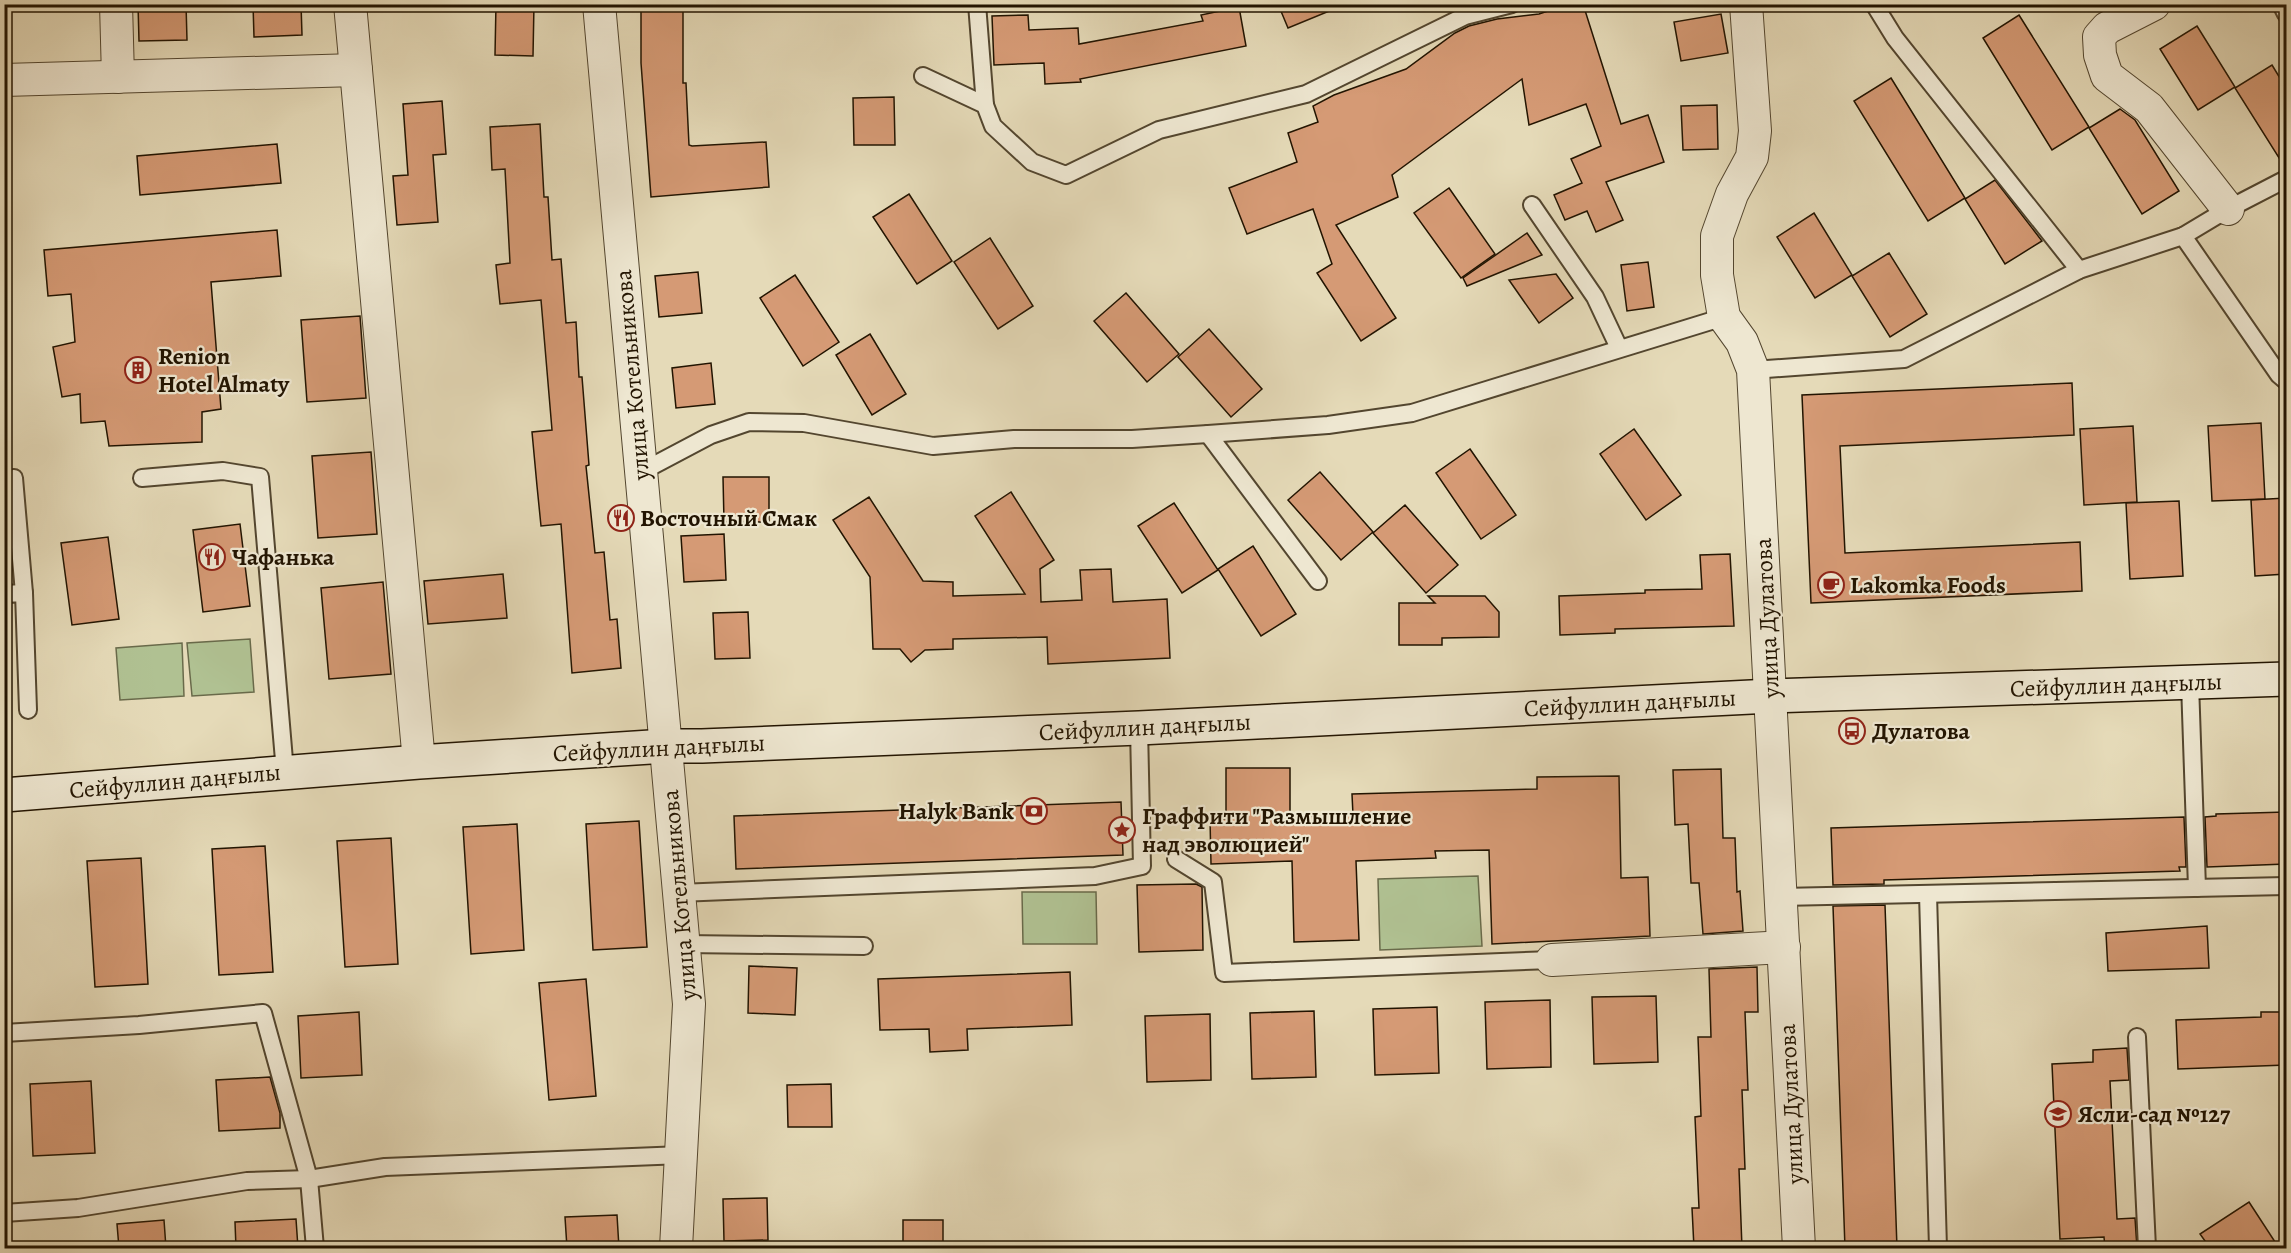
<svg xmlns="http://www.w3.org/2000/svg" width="2291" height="1253" viewBox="0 0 2291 1253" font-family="Alegreya,serif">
<rect width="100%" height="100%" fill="#e5dab8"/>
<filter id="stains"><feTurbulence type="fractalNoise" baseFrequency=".00333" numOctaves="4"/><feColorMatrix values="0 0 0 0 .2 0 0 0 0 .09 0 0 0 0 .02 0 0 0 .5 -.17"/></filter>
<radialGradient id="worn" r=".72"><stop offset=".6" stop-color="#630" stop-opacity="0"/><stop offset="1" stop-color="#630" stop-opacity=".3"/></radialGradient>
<g fill="#b0c192" stroke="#696a4a" stroke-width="1.5">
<polygon points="250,639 254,692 192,696 187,643"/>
<polygon points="182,643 184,696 120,700 116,648"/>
<polygon points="1478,876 1482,946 1380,950 1378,879"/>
<polygon points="1022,892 1096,892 1097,944 1023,944"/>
</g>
<g fill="#d59a75" stroke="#221401" stroke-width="1.5">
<polygon points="138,4 186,4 187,40 139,41"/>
<polygon points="253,4 301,4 302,35 254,37"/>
<polygon points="496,4 534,4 533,56 495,55"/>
<polygon points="641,4 683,4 683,83 686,83 689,145 692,146 766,142 769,187 651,197 641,63"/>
<polygon points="1278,4 1344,4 1344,5 1288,28"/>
<polygon points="1569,4 1583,4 1621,124 1648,115 1664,162 1606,182 1623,220 1596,232 1587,211 1565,220 1554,195 1582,183 1571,159 1601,146 1586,104 1529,125 1522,79 1392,175 1398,197 1336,225 1396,318 1361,341 1317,273 1332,264 1313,209 1247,234 1229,188 1297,162 1288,133 1318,122 1313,106 1334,95 1406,69 1455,33 1469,26 1497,19 1539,14"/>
<polygon points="1239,7 1246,46 1080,79 1081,82 1045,84 1044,63 994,65 992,16 1028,15 1029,30 1078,28 1079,44 1203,21 1201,15"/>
<polygon points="1721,14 1728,53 1681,61 1674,22"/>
<polygon points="2019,15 2089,127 2052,150 1983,38"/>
<polygon points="2197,26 2235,87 2198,110 2160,49"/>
<polygon points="2272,65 2286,88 2286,169 2235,88"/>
<polygon points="1891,78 1965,198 1928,221 1854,101"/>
<polygon points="894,97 895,145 854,145 853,98"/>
<polygon points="442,101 446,154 433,155 438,222 397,225 393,176 408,175 403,104"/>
<polygon points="1717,105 1718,149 1683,150 1681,106"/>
<polygon points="2120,109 2135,120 2179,191 2142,214 2089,128"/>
<polygon points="540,124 544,197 548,197 552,260 561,259 566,323 576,322 579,377 582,377 589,465 586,466 595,553 604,552 610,620 617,619 621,668 572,673 561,524 541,526 537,486 532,432 552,430 541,300 500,304 496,265 510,263 505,169 492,170 490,127"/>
<polygon points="277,144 281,183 140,195 137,156"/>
<polygon points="1995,180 2042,241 2005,264 1965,199"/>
<polygon points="1449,188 1495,254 1461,278 1414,213"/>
<polygon points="909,194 952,261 917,284 873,217"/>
<polygon points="1814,213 1852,275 1815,298 1777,237"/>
<polygon points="277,230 281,276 211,282 221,409 202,412 202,442 109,446 105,421 81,423 80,394 62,397 53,347 75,342 71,294 48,296 44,250"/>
<polygon points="1527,233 1542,255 1467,286 1463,278"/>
<polygon points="990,238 1033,306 998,329 954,262"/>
<polygon points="1889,253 1927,314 1890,337 1852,276"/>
<polygon points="1648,262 1654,307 1627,311 1621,265"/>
<polygon points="698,272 702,313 659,317 655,276"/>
<polygon points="1556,274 1573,298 1539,323 1509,280"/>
<polygon points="795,275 839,342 803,366 760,298"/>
<polygon points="1126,293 1179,354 1147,382 1094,321"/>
<polygon points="360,316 366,398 307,402 301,320"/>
<polygon points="1209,329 1262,389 1231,417 1178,357"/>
<polygon points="870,334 906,394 872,415 836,355"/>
<polygon points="711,363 715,404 676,408 672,368"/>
<polygon points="2072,383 2074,435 1840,446 1845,553 2080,542 2082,591 1811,603 1802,395"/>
<polygon points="2261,423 2265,499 2212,501 2208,426"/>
<polygon points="2133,426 2137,502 2084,505 2080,429"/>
<polygon points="1634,429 1681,495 1646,520 1600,454"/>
<polygon points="1470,449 1516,515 1481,539 1436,473"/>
<polygon points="371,452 377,534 318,538 312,456"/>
<polygon points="1320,472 1373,532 1341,560 1288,500"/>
<polygon points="723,477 769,477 769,522 724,522"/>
<polygon points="1011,492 1054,560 1040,569 1041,602 1082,600 1080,570 1111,569 1113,602 1167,599 1170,658 1048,664 1047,637 953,639 953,649 925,650 911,662 900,649 873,649 870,577 833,520 869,497 923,581 953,582 953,596 1025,594 975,516"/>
<polygon points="2286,498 2286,574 2255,576 2251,500"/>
<polygon points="2179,501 2183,576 2130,579 2126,503"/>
<polygon points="1174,503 1218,570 1182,593 1138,526"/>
<polygon points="1405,505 1458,565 1426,593 1373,533"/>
<polygon points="240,524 250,606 203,612 193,530"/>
<polygon points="724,534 726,580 684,582 681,536"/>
<polygon points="108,537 119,619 72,625 61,543"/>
<polygon points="1253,546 1296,614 1261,636 1218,569"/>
<polygon points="1730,554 1734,626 1615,629 1615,633 1560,635 1559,596 1645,593 1645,590 1702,589 1700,555"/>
<polygon points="503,574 507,618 428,624 424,581"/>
<polygon points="383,582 391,674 329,679 321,588"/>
<polygon points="1428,596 1485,596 1499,612 1499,637 1442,638 1442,645 1399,645 1399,603 1435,603"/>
<polygon points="748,612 750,658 715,659 713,613"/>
<polygon points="1226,768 1290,768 1290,817 1353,815 1352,794 1537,789 1537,777 1619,776 1621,878 1648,877 1650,936 1492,944 1489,850 1435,851 1436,858 1356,861 1359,940 1294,942 1292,861 1211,864 1210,819 1226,819"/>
<polygon points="1721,769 1723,838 1735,838 1737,892 1740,891 1743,931 1703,934 1699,883 1691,883 1688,824 1675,825 1673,770"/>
<polygon points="1121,802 1123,855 736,869 734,816"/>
<polygon points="2286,812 2286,864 2207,867 2205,817 2216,816 2216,814"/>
<polygon points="2184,817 2186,867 2179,867 2180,871 1884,880 1884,884 1833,885 1831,828"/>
<polygon points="639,821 647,947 593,950 586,824"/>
<polygon points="517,824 524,950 471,954 463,827"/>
<polygon points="391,838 398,964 345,967 337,841"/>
<polygon points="265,846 273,972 219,975 212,849"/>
<polygon points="141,858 148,984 95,987 87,861"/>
<polygon points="1196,884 1202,887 1203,950 1139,952 1137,885"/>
<polygon points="1885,905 1897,1248 1845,1248 1833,906"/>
<polygon points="2207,926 2209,968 2108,971 2106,933"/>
<polygon points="749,966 797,968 795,1015 748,1013"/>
<polygon points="1757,967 1758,1012 1745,1012 1748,1090 1742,1090 1745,1169 1739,1169 1742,1248 1694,1248 1692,1208 1699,1208 1695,1117 1701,1116 1698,1037 1711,1037 1709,969"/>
<polygon points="1070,972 1072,1025 967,1029 968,1050 930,1052 929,1029 880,1030 878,979"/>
<polygon points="586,979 596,1096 549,1100 539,983"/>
<polygon points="1656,996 1658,1062 1594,1064 1592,997"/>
<polygon points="1550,1000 1551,1067 1487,1069 1485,1002"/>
<polygon points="1437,1007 1439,1073 1375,1075 1373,1009"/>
<polygon points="1314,1011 1316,1077 1252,1079 1250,1013"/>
<polygon points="359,1012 362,1075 301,1078 298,1016"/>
<polygon points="2261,1012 2286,1012 2286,1065 2178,1069 2176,1020 2261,1017"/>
<polygon points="1210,1014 1211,1080 1147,1082 1145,1016"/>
<polygon points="2127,1048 2129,1080 2110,1081 2117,1219 2135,1218 2137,1248 2105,1248 2104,1237 2060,1239 2052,1064 2093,1062 2093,1050"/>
<polygon points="270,1077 280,1113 280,1128 219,1131 216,1080"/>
<polygon points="91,1081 95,1153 33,1156 30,1084"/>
<polygon points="831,1084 832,1127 788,1127 787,1085"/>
<polygon points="767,1198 768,1240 724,1241 723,1199"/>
<polygon points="2249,1202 2279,1248 2210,1248 2200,1234"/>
<polygon points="617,1215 619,1248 567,1248 565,1217"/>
<polygon points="296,1219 298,1248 236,1248 235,1222"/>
<polygon points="164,1220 166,1248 119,1248 117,1224"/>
<rect x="903" y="1220" width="40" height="28"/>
</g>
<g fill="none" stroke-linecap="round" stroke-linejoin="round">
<defs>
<g id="service">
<polyline points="977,4 985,105"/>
<polyline points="1874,4 1895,38 2079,270"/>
<polyline points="2281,4 2286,14"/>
<polyline points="923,76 985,105 993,126 1032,162 1066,175 1159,130 1306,94 1465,16 1512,4"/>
<polyline points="1532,205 1595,297 1619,348"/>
<polyline points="2183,236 2279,375 2286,381"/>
<polyline points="1753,370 1904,359 2079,270 2183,236 2228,209 2286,179"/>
<polyline points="1208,434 1318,581"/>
<polyline points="641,472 711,435 749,422 804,423 933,446 1014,439 1132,439 1208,434 1328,425 1412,413 1724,317"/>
<polyline points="14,478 24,593"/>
<polyline points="142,478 223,471 260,477 285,772"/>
<polyline points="4,594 24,593 28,710"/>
<polyline points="2190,683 2197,888"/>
<polyline points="1176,859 1213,882 1224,973 1552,960"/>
<polyline points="679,893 1095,876 1142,866 1139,728"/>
<polyline points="1928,894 1938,1248"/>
<polyline points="1781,897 2286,886"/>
<polyline points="684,944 864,946"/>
<polyline points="4,1033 139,1025 263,1013 309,1179 315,1248"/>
<polyline points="2137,1037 2147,1248"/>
<polyline points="4,1213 78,1208 247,1181 309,1179 385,1167 682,1155"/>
</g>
<g id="minor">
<polyline points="116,4 118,77"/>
<polyline points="350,4 419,762"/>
<polyline points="599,4 689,1004 676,1248"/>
<polyline points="1746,4 1755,131 1752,157 1732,194 1717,236 1717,275 1724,317 1742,342 1753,370 1799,1248"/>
<polyline points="2154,4 2107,28 2099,37 2100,55 2107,76 2149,108 2228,209"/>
<polyline points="4,80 356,70"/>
<polyline points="1552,960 1784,947"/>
</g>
<polyline id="secondary" points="4,795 419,762 666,746 702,746 1139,728 1771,696 2286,679"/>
</defs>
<use href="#service" stroke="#53462f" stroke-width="20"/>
<use href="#minor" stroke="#53462f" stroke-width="34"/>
<use href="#secondary" stroke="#221401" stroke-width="36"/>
<use href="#service" stroke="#eee7d1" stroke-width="16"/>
<use href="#minor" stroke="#eee7d1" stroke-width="32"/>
<use href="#secondary" stroke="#eee7d1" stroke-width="33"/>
</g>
<defs>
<symbol id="building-ring" viewBox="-11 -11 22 22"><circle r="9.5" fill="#eee7d1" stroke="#8f2418" stroke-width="1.5"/><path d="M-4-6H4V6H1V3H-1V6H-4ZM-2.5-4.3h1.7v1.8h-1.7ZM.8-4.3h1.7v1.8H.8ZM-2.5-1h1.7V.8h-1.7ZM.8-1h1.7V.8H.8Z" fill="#8f2418"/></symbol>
<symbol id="restaurant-ring" viewBox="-11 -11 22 22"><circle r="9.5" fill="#eee7d1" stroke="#8f2418" stroke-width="1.5"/><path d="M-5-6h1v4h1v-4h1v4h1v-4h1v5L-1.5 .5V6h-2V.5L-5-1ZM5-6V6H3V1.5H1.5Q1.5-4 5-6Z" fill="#8f2418"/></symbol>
<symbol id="cafe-ring" viewBox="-11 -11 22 22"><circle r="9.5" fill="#eee7d1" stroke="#8f2418" stroke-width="1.5"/><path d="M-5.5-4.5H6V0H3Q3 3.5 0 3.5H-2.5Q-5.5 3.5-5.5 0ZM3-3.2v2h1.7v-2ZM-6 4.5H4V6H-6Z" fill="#8f2418"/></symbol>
<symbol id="bus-ring" viewBox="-11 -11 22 22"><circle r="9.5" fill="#eee7d1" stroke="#8f2418" stroke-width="1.5"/><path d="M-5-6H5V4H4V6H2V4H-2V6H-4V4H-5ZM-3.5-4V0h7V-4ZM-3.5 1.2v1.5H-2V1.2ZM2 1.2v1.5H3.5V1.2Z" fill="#8f2418"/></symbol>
<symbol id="bank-ring" viewBox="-11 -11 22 22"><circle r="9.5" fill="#eee7d1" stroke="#8f2418" stroke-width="1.5"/><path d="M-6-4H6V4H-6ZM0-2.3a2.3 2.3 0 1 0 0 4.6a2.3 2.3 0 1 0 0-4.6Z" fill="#8f2418"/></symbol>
<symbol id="sight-ring" viewBox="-11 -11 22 22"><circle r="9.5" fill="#eee7d1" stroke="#8f2418" stroke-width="1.5"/><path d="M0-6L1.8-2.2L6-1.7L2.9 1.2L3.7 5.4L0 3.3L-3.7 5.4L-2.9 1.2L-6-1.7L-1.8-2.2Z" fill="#8f2418"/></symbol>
<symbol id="school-ring" viewBox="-11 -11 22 22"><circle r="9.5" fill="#eee7d1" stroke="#8f2418" stroke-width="1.5"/><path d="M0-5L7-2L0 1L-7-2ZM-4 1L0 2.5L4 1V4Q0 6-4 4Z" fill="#8f2418"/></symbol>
</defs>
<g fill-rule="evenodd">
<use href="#building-ring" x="123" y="355" width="30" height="30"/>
<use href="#restaurant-ring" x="606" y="503" width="30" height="30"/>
<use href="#restaurant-ring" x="197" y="542" width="30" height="30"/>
<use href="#cafe-ring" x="1816" y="570" width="30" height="30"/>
<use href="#bus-ring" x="1837" y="716" width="30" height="30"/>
<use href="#bank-ring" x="1019" y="796" width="30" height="30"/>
<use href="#sight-ring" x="1107" y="815" width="30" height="30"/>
<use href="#school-ring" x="2043" y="1099" width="30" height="30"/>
</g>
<g text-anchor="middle" stroke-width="4.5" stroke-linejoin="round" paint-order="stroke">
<g font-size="24" font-weight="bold" fill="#221401" stroke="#eee7d1" text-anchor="start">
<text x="158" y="364">Renion<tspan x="158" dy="28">Hotel Almaty</tspan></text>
<text x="640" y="526">Восточный Смак</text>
<text x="232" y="565">Чафанька</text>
<text x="1850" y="593">Lakomka Foods</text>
<text x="1872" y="739">Дулатова</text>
<text x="1014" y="819" text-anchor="end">Halyk Bank</text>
<text x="1142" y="824">Граффити "Размышление<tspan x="1142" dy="28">над эволюцией"</tspan></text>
<text x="2078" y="1122">Ясли-сад №127</text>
</g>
<g font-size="24" fill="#221401" stroke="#eee7d1">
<text transform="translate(632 375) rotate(-95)" y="8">улица Котельникова</text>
<text transform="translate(1767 618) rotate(-93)" y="8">улица Дулатова</text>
<text transform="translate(2116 685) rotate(-2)" y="8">Сейфуллин даңғылы</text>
<text transform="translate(1630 703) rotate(-3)" y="8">Сейфуллин даңғылы</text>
<text transform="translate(1145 727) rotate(-3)" y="8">Сейфуллин даңғылы</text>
<text transform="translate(659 748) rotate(-3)" y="8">Сейфуллин даңғылы</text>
<text transform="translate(175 781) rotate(-5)" y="8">Сейфуллин даңғылы</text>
<text transform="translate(679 895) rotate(-95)" y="8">улица Котельникова</text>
<text transform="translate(1791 1104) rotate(-93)" y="8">улица Дулатова</text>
</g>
</g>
<rect width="2291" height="1253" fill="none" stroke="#e5dab8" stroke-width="24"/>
<rect x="6" y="6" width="2279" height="1241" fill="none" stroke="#221401" stroke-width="3"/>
<rect x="12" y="12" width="2267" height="1229" fill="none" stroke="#221401" stroke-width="1.5"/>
<rect width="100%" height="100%" filter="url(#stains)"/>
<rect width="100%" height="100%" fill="url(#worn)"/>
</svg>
